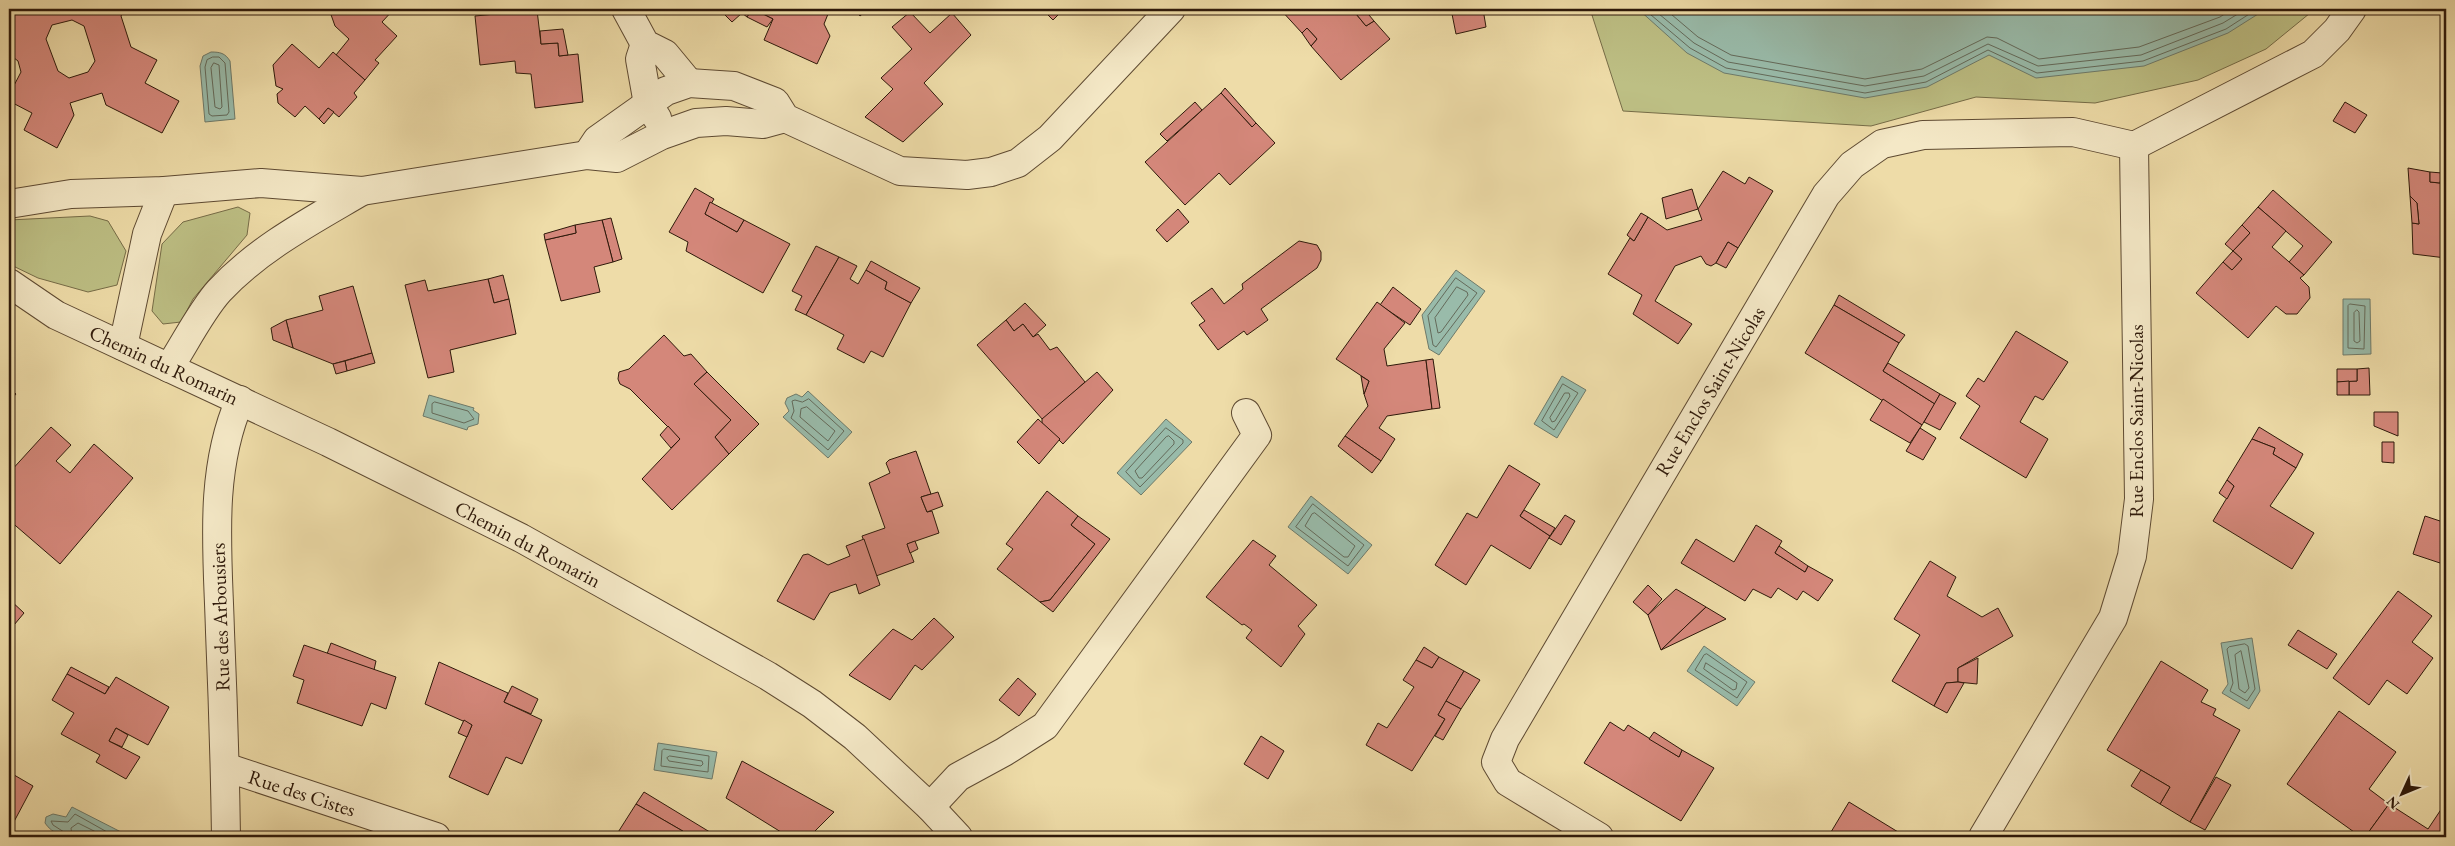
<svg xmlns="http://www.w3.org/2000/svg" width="2455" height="846" viewBox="0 0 2455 846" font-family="'EB Garamond',serif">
<rect width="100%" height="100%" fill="#eedca8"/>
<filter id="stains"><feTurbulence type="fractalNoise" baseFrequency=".004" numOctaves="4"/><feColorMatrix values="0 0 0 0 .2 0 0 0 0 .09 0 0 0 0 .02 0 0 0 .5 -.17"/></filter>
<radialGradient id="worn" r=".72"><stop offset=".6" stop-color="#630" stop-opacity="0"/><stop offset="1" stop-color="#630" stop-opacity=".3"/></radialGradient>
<g fill="#bdbf84" stroke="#766c47">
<polygon points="1590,9 2315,9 2266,49 2198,80 2095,103 1976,97 1871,126 1623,111"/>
<polygon points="238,207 250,213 247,235 193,299 181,322 163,324 152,311 162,244 183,222"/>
<polygon points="90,216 108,221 126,251 117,285 88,292 38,278 9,264 9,220"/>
</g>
<g fill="#9ba" stroke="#6e7a6a">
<polygon points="1638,9 2266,9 2228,33 2144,66 2036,78 1989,55 1927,87 1865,98 1724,73 1687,53"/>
<path d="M 211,52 C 220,52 225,53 230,61 L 235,119 L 205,122 L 200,66 L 203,56 Z"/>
<polygon points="1456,270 1485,291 1439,355 1429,349 1422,315"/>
<polygon points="2343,299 2370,299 2371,354 2343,355"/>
<polygon points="1562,376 1586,390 1557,438 1534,424"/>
<polygon points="808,391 852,432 828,458 783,417 789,411 785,403 787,398 796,394 802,397"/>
<polygon points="429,395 474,408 473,410 479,414 478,424 468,427 467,430 423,416"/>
<polygon points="1166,419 1192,442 1141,495 1117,473"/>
<polygon points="1311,496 1372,545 1348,574 1288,527"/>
<polygon points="2252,638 2260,691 2249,709 2222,693 2228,684 2221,643"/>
<polygon points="1704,646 1755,682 1737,706 1687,671"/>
<polygon points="658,743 717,752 712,779 654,770"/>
<path d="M 72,807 L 123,833 L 120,837 C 98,837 59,845 45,823 L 46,817 L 53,814 L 66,817 Z"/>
</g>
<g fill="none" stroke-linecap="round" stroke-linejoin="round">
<g stroke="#646a5a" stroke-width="1">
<polyline points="1644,9 1690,48 1726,68 1865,93 1926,82 1988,50 2037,73 2143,61 2226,29 2257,9"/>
<polyline points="1653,9 1694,43 1728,62 1865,86 1924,76 1988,44 2038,66 2141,55 2223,23 2246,9"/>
<polyline points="1665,9 1698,37 1731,55 1865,79 1922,69 1987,37 1997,38 2039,59 2139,47 2220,17 2232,9"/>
<polygon points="213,57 219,57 225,63 229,112 227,115 212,116 209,114 205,67 207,60"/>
<polygon points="214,63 219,65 222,107 220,109 215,107 211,68"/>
<polygon points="1456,278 1477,293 1436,347 1433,345 1428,316"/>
<polygon points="1457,287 1467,292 1468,295 1441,332 1438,333 1435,318"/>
<polygon points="2350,304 2365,306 2364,349 2348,348 2348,306"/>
<polygon points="2357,310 2359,312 2360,341 2357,343 2354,341 2354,313"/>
<polygon points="1563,384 1578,393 1554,430 1542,421"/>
<polygon points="1565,393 1569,393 1570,396 1555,421 1552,422 1550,418"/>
<polygon points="809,399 844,431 828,450 791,418 794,411 792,401 795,400 802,402"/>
<polygon points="435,402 468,411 474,419 464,423 432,413 432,404"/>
<polygon points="807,407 835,431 828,441 800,417 801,409"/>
<polygon points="1166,428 1183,440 1183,443 1140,487 1126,472"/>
<polygon points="1169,436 1174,441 1174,444 1142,478 1139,478 1135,471 1166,437"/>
<polygon points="1313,504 1364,545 1348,566 1296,527"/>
<polygon points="1315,513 1355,546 1348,557 1344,557 1305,526 1312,514"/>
<polygon points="2245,644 2248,646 2255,689 2247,701 2230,691 2233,683 2227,649 2229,647"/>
<polygon points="2241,651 2249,688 2245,693 2239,689 2235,655"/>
<polygon points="1707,654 1747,682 1737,698 1695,670 1704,655"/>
<polygon points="1706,663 1737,683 1736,689 1733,690 1704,669"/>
<polygon points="664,749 709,756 708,772 661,766 662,751"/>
<polygon points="670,756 702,761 703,764 701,766 669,761 667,758"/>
<polyline points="66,837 64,832 53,825 51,821 68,822 75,814 116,837"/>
<polyline points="72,837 71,828 78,823 106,837"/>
</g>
</g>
<g fill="#d4877a" stroke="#2e190a" fill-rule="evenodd">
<path d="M 9,9 L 125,9 L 121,16 L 131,47 L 157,60 L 145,83 L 179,101 L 162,133 L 106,105 L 102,93 L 70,103 L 74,115 L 57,148 L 24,130 L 32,113 L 9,101 L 9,95 L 21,72 L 18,61 L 9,54 ZM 72,20 L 84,26 L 95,61 L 88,72 L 69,78 L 58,71 L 46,39 L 52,25 Z"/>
<polygon points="329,9 394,9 382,22 397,36 375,60 379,63 365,80 336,55 349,39 335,26"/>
<polygon points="719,9 830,9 824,24 830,36 817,64 764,40 773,19 753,9 747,17 742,13 732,22"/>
<polygon points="753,9 773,19 767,27 747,17"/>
<polygon points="854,9 868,9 860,16"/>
<polygon points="1042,9 1064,9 1053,20"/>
<polygon points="1280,9 1352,9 1366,26 1374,21 1390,39 1341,80 1311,46 1317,39 1307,28 1302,33"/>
<polygon points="1352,9 1364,9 1374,21 1366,26"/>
<polygon points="1451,9 1483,9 1486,27 1456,34"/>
<polygon points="537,10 541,44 558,43 559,56 578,54 583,102 535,108 531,74 516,73 515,61 480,65 475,16"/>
<polygon points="910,12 930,33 952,13 971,35 924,83 943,104 903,142 865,117 893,89 881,78 912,49 892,27"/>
<polygon points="1307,28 1317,39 1311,46 1302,33"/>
<polygon points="563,29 568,55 559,56 558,43 541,44 540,31"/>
<polygon points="292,44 319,68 333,52 365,80 354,93 357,97 339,117 328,108 319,119 305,106 295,117 278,103 277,94 283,89 276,86 273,65"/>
<polygon points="1225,88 1256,123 1252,127 1221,93"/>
<polygon points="1221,93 1252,127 1256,123 1275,143 1230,185 1219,173 1185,205 1145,162"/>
<polygon points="1195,102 1202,110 1167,141 1160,134"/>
<polygon points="2345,102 2367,115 2355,133 2333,121"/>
<polygon points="328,108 334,112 324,124 319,119"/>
<polygon points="2443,162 2446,162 2446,258 2413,254 2412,223 2419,224 2417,203 2410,196 2408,168 2430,172 2430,182 2440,183"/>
<polygon points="1723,171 1745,184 1749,177 1773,191 1738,248 1728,242 1716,263 1711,266 1706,264 1701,256 1675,266 1655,301 1692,324 1678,344 1633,314 1642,295 1608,274 1630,238 1634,241 1648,217 1667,230 1702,220 1698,209"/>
<polygon points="2430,172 2442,173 2440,183 2430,182"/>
<polygon points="695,188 714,199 705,214 737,232 744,220 790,244 763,293 686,251 688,242 669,232"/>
<polygon points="1692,189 1698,209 1666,219 1662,198"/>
<polygon points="2273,190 2332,242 2304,275 2289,262 2303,246 2258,207"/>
<polygon points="2410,196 2417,203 2419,224 2412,223"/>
<polygon points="710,202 744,220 737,232 705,214"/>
<polygon points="2258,207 2286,231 2272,247 2304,275 2300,278 2309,287 2310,298 2297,314 2286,314 2276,306 2248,338 2196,293 2223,262 2232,270 2242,259 2233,251 2250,233 2242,225"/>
<polygon points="1178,209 1189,222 1167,242 1156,230"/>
<polygon points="1641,213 1648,217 1634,241 1627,235"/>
<polygon points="611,218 622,259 613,262 602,220"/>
<polygon points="602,220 613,262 594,267 600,292 561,301 545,240 576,233 575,225"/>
<polygon points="575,225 576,233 545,240 544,234"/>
<polygon points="2242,225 2250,233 2233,251 2225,244"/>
<polygon points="1299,241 1317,245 1321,252 1321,260 1317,268 1261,309 1268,320 1247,335 1244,331 1218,350 1199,325 1205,321 1191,303 1212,288 1224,304 1243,289 1242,284"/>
<polygon points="1728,242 1738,248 1726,268 1716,263"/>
<polygon points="816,246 839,257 806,315 795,310 802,296 792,291"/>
<polygon points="2233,251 2242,259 2232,270 2223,262"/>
<polygon points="839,257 857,266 850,279 858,284 866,270 887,282 885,289 911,303 883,357 871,351 864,363 837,349 844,335 806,315"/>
<polygon points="871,261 920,288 911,303 885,289 887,282 866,270"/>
<polygon points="503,275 509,299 494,303 488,279"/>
<polygon points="488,279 494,303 509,299 516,334 450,350 454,372 428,378 405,285 425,280 428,291"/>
<polygon points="353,286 372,353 333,364 293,348 286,320 323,310 319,296"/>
<polygon points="1393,287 1421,309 1410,325 1380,305"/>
<polygon points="1839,295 1905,335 1899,343 1834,305"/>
<polygon points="1377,302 1405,323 1384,349 1387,366 1426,360 1432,409 1387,416 1379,428 1395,439 1381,461 1345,436 1368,406 1364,394 1369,381 1336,359"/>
<polygon points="1025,303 1046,325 1033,337 1023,324 1014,331 1006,320"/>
<polygon points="1834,305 1899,343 1883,371 1935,404 1922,425 1805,353"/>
<polygon points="286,320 293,348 273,340 271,328"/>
<polygon points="1006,320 1014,331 1023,324 1033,337 1038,334 1050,350 1057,347 1085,382 1043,420 977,345"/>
<polygon points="2016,331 2068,362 2043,400 2035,396 2020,422 2048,439 2026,478 1960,438 1980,406 1966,396 1978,378 1984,382"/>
<polygon points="664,335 684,356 691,354 707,372 694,384 731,420 715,437 729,454 672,510 642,479 680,439 630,389 620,384 618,379 619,372 629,369"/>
<polygon points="372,353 375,363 347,371 345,361"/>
<polygon points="1433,359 1440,408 1432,409 1426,360"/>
<polygon points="345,361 347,371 336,374 333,364"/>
<polygon points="1888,363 1940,394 1935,404 1883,371"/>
<polygon points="2369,368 2370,395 2349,395 2349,381 2357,381 2357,369"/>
<polygon points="2337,369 2357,369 2357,381 2337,382"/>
<polygon points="707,372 759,424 729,454 715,437 731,420 694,384"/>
<polygon points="1097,372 1113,390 1063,444 1042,423 1042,419"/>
<polygon points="1361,376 1369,381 1364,394"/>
<polygon points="2349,381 2349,395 2337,395 2337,382"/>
<polygon points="9,387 16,394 9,402"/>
<polygon points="1940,394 1956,403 1940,430 1924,422"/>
<polygon points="1883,399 1922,425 1910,443 1870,420"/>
<polygon points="2374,412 2398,412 2398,436 2374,426"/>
<polygon points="1038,419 1060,439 1039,464 1017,442"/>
<polygon points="668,426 680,439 671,448 660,435"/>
<polygon points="51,427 71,445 56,461 70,473 94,444 133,478 60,564 9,520 9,473"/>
<polygon points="2259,427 2303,454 2296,468 2273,454 2275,448 2252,439"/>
<polygon points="1920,428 1936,438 1923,460 1906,451"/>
<polygon points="1345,436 1381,461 1372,473 1338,446"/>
<polygon points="2252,439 2275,448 2273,454 2296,468 2270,506 2314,533 2292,569 2213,521 2234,486 2227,480"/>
<polygon points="2382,442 2394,442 2394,463 2382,462"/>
<polygon points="916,451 931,494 921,497 927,512 932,511 939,533 907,544 914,562 876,576 862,536 885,528 869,483 890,473 886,463 889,460"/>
<polygon points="1509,465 1540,484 1520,516 1550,536 1530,569 1491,545 1466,585 1435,565 1467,513 1477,518"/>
<polygon points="2227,480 2234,486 2227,499 2219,493"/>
<polygon points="1047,491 1078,516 1071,525 1095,544 1050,600 1040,602 997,569 1013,549 1006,544"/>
<polygon points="938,492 943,506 927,512 921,497"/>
<polygon points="1524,510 1555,528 1550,536 1520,516"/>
<polygon points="1565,515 1575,521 1561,545 1549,538"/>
<polygon points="1078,516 1110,539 1053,612 1040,602 1050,600 1095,544 1071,525"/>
<polygon points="2425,516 2446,523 2446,565 2413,554"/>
<polygon points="1756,525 1782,541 1775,553 1805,572 1808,566 1833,580 1818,601 1803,591 1797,600 1778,588 1771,598 1753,589 1745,601 1681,563 1696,539 1734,562"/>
<polygon points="864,539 880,585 859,594 856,584 830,593 814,620 777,601 803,555 808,554 828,565 850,556 846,546"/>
<polygon points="1253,540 1276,556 1269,565 1317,605 1298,626 1305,634 1281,667 1246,638 1252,630 1244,624 1242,625 1206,597"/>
<polygon points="915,541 918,549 910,553 907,544"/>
<polygon points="1779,546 1808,566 1805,572 1775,553"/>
<polygon points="1930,561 1956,577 1947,596 1982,617 1998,608 2013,636 1958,668 1958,682 1946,683 1934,706 1892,681 1920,635 1894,619"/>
<polygon points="1648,585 1662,599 1648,615 1633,602"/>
<polygon points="1676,589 1706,607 1661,650 1648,615"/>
<polygon points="2398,591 2432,616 2412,642 2433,658 2407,694 2387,680 2369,705 2333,678"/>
<polygon points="9,599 24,613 9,631"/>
<polygon points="1706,607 1726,619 1661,650"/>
<polygon points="934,618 954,637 922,670 915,665 890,700 849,675 893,629 912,640"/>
<polygon points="2298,630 2337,654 2327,669 2288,645"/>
<polygon points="331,643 376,661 374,670 327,654"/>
<polygon points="304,645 396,677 386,709 371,703 362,726 297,703 304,680 293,676"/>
<polygon points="1424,647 1439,657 1432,668 1416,660"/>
<polygon points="1439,657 1464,671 1438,715 1445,719 1412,771 1366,745 1378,723 1387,728 1414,687 1403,680 1416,660 1432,668"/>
<polygon points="1978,658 1977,684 1958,682 1958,668"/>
<polygon points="2161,661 2208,690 2201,702 2216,709 2213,715 2240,730 2190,822 2160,804 2170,787 2107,750"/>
<polygon points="439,662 508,693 504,702 542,720 522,764 506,757 488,795 449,777 472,725 425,704"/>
<polygon points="71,667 109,687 105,694 67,674"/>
<polygon points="1464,671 1480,680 1461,709 1446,701"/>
<polygon points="67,674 105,694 116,677 169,707 148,745 116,728 109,741 140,757 126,779 96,762 100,755 61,734 74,713 52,700"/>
<polygon points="1018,678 1036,694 1019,716 999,700"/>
<polygon points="1958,682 1964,683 1947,713 1934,706 1946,683"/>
<polygon points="512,686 538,699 531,714 504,702"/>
<polygon points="1446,701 1461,709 1443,740 1435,736 1445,719 1438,715"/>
<polygon points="2339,711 2396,752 2369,789 2389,804 2365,837 2361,837 2287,784"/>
<polygon points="464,720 472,725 467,737 458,733"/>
<polygon points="1610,722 1624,731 1628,725 1679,757 1682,750 1714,768 1681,821 1584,763"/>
<polygon points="116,728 128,735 122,747 109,741"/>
<polygon points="1654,732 1682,750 1679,757 1649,739"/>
<polygon points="1261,736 1284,751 1268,779 1244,764"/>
<polygon points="742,761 834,812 809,837 789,837 726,798"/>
<polygon points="2141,770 2170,787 2160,804 2131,786"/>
<polygon points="9,772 33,786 9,831 20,837 9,837"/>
<polygon points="2216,777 2231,785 2205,830 2190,822"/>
<polygon points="644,792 718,837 693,837 636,804"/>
<polygon points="1849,802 1903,835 1901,837 1828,837"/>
<polygon points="636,804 693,837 615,837"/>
<polygon points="2389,804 2428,829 2444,805 2446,806 2446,837 2365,837"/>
</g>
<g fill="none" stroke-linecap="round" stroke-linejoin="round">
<defs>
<g id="minor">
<polyline points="626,9 645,44 665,54 689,83"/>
<polyline points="645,44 640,59 648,104 657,118"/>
<polyline points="587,155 597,140 666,91 689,83 734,86 775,102 785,118 900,171 967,175 991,172 1018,163 1050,138 1171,9"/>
<polyline points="9,204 71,194 164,191 261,183 362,191 587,155 617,158 662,135 696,123 726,121 763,124 785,118"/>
<polyline points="9,283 56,315 328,442 521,538 768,676 812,704 855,737 930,807 958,837"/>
<polyline points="123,346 147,234 164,191"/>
<path d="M 169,368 C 184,345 201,311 219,291 C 259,248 311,221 362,191"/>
<polyline points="225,767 436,837"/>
<polyline points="930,807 958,777 1004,752 1045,726 1257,435 1246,413"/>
<path d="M 226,837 C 225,769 223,701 220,632 C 218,555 208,473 240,400"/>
<polyline points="1599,837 1508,782 1496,762 1505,739 1826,195 1852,165 1882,144 1923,135 2073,132 2134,146 2313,54 2337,30 2352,9"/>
<polyline points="1983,837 2113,618 2132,556 2139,499 2134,146"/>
</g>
</defs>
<use href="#minor" stroke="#5e4a32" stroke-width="30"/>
<use href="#minor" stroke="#f4e8c6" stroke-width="28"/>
</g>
<g text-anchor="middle" stroke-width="4" stroke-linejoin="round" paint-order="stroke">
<g font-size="20" fill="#2e190a" stroke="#f4e8c6">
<text transform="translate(164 365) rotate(25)" y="7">Chemin du Romarin</text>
<text transform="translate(1710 391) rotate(-59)" y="7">Rue Enclos Saint-Nicolas</text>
<text transform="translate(2136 421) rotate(-90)" y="7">Rue Enclos Saint-Nicolas</text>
<text transform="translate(528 544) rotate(28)" y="7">Chemin du Romarin</text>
<text transform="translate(220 617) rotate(-92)" y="7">Rue des Arbousiers</text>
<text transform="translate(302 793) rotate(18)" y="7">Rue des Cistes</text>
</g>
</g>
<rect width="2455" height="846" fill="none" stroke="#eedca8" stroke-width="30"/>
<rect x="10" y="10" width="2435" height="826" fill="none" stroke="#2e190a" stroke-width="2.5"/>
<rect x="15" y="15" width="2425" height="816" fill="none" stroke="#2e190a"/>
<g transform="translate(2402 794) rotate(226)" stroke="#f4e8c6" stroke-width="4" paint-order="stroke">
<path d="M0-4L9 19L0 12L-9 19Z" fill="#2e190a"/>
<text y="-8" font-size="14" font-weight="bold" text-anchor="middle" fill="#2e190a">N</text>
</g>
<rect width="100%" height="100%" filter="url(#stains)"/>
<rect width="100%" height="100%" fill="url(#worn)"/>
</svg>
